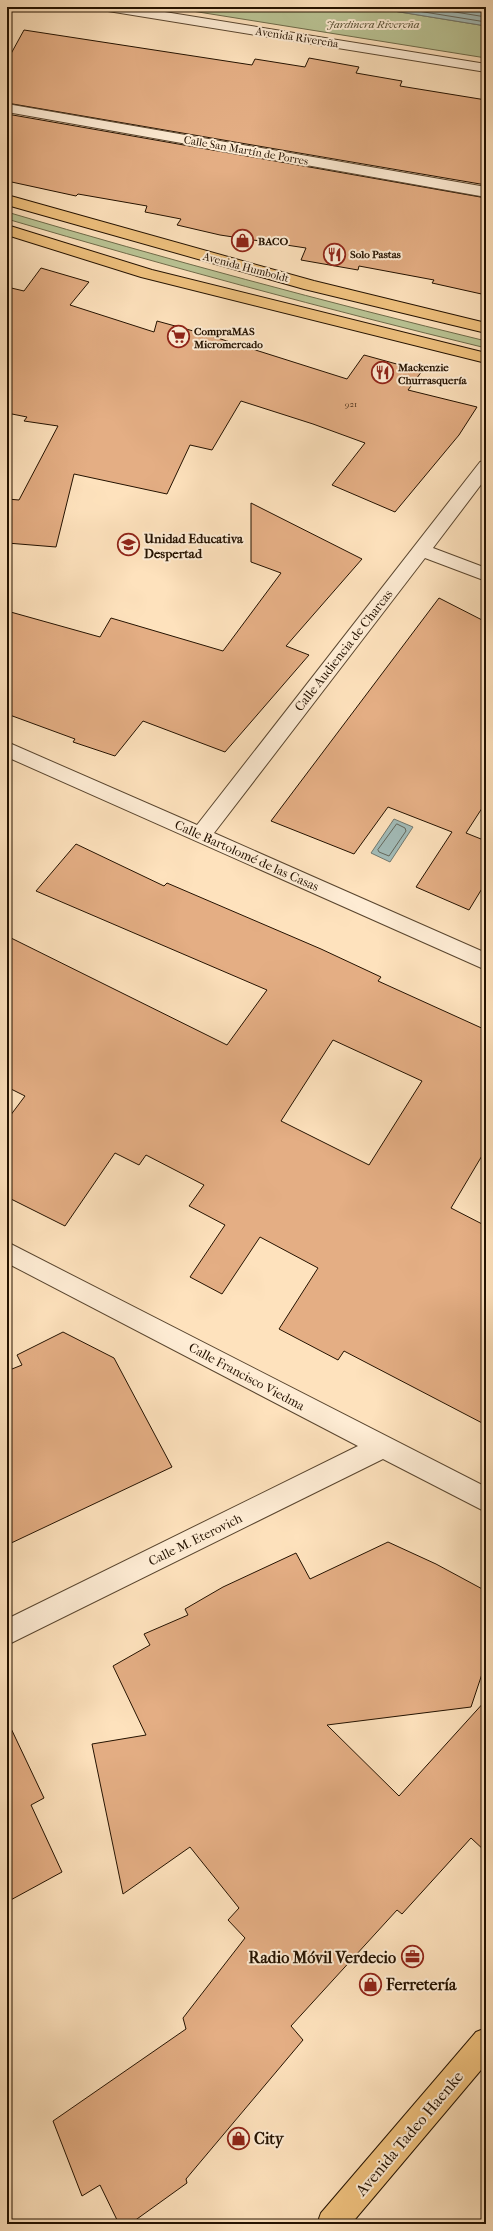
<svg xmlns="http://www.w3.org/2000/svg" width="493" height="2231" viewBox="0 0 493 2231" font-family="'IM FELL French Canon',serif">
<rect width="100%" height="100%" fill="#fee2bd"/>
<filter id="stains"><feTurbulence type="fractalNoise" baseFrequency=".005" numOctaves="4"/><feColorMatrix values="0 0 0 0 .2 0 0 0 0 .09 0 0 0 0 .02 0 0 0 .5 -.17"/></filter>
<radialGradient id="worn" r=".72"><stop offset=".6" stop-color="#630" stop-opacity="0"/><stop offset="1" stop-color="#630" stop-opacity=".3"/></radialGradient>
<g fill="#bac495" stroke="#6f6b4a">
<polygon points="167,7 369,7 486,26 486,58"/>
<path d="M 7,212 C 166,259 325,302 486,341 L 486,348 C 325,309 166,266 7,219 Z"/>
</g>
<g fill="#a2bcb9" stroke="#70786f">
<polygon points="369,7 486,7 486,26"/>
<polygon points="394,819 413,827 390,862 371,853"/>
</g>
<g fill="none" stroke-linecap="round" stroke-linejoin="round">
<g stroke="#63675c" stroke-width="1">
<polyline points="393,7 486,22"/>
<polyline points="424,7 486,17"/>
<polygon points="397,824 405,828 406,831 389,856 379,852 378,850"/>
</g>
</g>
<g fill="#e4ae84" stroke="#241200" fill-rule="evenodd">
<polygon points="24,30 252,65 255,59 305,67 309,58 359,67 356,73 402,81 400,86 486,100 486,185 7,103 7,61"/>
<polygon points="7,114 486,198 486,295 432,283 434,280 359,266 358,270 301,260 306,248 220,235 177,225 181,219 145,212 147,206 78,194 76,196 7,181"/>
<polygon points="41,268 89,282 70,305 154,332 157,321 208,335 347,379 364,355 422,371 408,390 477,407 459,435 395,512 332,485 365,443 313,424 241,401 212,450 190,445 167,494 74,474 56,547 7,543 7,499 19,500 58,426 24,421 27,417 7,413 7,287 24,291"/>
<polygon points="251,503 362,559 286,646 309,655 225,752 143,721 115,756 73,742 75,739 7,714 7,611 100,637 111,618 223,651 281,573 251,562"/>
<polygon points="439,598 486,622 486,802 466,833 486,841 486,882 469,910 416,887 452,832 388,807 354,854 271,821"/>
<path d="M 76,844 L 164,886 L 167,883 L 321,949 L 381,977 L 378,981 L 486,1030 L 486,1149 L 451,1208 L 486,1226 L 486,1425 L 344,1351 L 338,1360 L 279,1329 L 318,1268 L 260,1237 L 222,1294 L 190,1277 L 225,1225 L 189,1206 L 204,1185 L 146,1155 L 139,1165 L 115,1153 L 65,1226 L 7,1197 L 7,1120 L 25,1096 L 7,1087 L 7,936 L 227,1045 L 267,990 L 36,891 ZM 333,1040 L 422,1081 L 369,1165 L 281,1121 Z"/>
<polygon points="63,1332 114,1358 172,1467 7,1545 7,1371 22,1365 17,1355"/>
<polygon points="388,1542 436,1564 486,1591 486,1662 471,1707 327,1725 399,1796 486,1700 486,1852 471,1838 402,1914 397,1910 291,2026 303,2040 186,2179 187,2183 130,2224 119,2224 100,2185 82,2196 53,2121 186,2029 183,2018 245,1938 228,1920 239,1908 190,1847 123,1894 92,1744 146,1735 113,1666 150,1645 144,1634 188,1615 185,1609 223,1587 296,1553 310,1579"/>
<polygon points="7,1720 44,1798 31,1805 62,1872 7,1902"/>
</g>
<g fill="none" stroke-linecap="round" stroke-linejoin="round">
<defs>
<g id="minor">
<polygon points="101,7 134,7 486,64 486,72 108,11"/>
<polygon points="7,104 486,187 486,197 7,112"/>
<polygon points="486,460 486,478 433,548 486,568 486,581 425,558 214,833 486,953 486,970 7,757 7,742 197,825 480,462"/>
<polygon points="7,1242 486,1487 486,1512 383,1459 7,1645 7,1619 358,1446 7,1263"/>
</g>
<g id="major">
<polygon points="7,195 314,281 486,323 486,333 304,289 7,205"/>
<polygon points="7,225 152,270 486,353 486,363 141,277 7,235"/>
<polygon points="486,2028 486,2064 351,2224 317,2224 321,2213 476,2032"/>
</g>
</defs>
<use href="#minor" stroke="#5a462f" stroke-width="2"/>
<use href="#major" stroke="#241200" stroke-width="2"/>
<use href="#minor" fill="#feecd4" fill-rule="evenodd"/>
<use href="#major" fill="#efc17e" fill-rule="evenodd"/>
</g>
<defs>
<symbol id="shop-ring" viewBox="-11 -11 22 22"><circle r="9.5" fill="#feecd4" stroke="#8f2418" stroke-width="1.5"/><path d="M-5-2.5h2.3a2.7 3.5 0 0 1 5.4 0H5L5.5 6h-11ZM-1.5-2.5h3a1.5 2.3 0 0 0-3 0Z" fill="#8f2418"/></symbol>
<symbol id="restaurant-ring" viewBox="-11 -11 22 22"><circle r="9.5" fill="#feecd4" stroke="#8f2418" stroke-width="1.5"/><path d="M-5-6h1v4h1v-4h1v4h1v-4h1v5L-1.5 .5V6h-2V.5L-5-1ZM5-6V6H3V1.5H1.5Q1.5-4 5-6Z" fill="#8f2418"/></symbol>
<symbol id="supermarket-ring" viewBox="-11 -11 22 22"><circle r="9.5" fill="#feecd4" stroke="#8f2418" stroke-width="1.5"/><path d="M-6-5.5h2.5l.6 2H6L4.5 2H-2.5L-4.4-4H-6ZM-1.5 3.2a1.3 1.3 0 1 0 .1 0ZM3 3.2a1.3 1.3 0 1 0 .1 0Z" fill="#8f2418"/></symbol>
<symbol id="school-ring" viewBox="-11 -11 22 22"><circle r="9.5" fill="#feecd4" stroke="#8f2418" stroke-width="1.5"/><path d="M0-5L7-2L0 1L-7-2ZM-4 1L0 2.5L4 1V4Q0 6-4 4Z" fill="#8f2418"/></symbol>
<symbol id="office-ring" viewBox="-11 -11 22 22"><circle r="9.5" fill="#feecd4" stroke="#8f2418" stroke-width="1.5"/><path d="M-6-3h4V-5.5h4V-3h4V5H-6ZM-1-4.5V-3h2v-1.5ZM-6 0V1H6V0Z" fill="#8f2418"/></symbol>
</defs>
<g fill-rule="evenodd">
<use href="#shop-ring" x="230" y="228" width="25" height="25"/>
<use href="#restaurant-ring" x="322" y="242" width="25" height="25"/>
<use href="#supermarket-ring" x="166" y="324" width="25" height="25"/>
<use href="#restaurant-ring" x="370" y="360" width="25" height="25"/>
<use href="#school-ring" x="116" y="532" width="25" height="25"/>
<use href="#office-ring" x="400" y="1944" width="25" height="25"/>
<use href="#shop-ring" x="358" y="1972" width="25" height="25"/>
<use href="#shop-ring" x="226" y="2126" width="25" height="25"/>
</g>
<g text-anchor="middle" stroke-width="4" stroke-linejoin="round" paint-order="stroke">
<g font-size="9" fill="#543921">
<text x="351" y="407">921</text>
</g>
<g font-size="11" font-style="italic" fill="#585034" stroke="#feecd4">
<text x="373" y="28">Jardinera Rivereña</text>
</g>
<g font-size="11" fill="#241200" stroke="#feecd4">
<text transform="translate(297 37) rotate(9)" y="4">Avenida Rivereña</text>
<text transform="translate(246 150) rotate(10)" y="4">Calle San Martín de Porres</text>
<text transform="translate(246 267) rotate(15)" y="4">Avenida Humboldt</text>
</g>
<g font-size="11" font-weight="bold" fill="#241200" stroke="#feecd4" text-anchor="start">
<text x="258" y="245">BACO</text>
<text x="350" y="258">Solo Pastas</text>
<text x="194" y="335">CompraMAS<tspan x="194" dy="13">Micromercado</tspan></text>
<text x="398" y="371">Mackenzie<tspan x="398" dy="13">Churrasquería</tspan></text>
</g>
<g font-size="13" font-weight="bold" fill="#241200" stroke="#feecd4" text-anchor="start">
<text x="144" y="543">Unidad Educativa<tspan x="144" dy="15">Despertad</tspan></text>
</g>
<g font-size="13" fill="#241200" stroke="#feecd4">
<text transform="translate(343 650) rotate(-52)" y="5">Calle Audiencia de Charcas</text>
<text transform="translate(247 855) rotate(24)" y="5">Calle Bartolomé de las Casas</text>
<text transform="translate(247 1376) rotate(28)" y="5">Calle Francisco Viedma</text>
<text transform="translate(195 1539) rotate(-26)" y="5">Calle M. Eterovich</text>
</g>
<g font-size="16" font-weight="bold" fill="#241200" stroke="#feecd4" text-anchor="start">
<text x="396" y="1963" text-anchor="end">Radio Móvil Verdecio</text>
<text x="386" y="1990">Ferretería</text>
<text x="254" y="2144">City</text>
</g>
<g font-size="16" fill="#241200" stroke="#feecd4">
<text transform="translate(409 2133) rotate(-50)" y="6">Avenida Tadeo Haenke</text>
</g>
</g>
<rect width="493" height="2231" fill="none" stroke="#fee2bd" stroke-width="24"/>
<rect x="8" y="8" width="477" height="2215" fill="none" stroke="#241200" stroke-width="2"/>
<rect x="12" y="12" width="469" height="2207" fill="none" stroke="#241200"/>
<rect width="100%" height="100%" filter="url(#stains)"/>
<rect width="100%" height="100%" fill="url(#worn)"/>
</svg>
